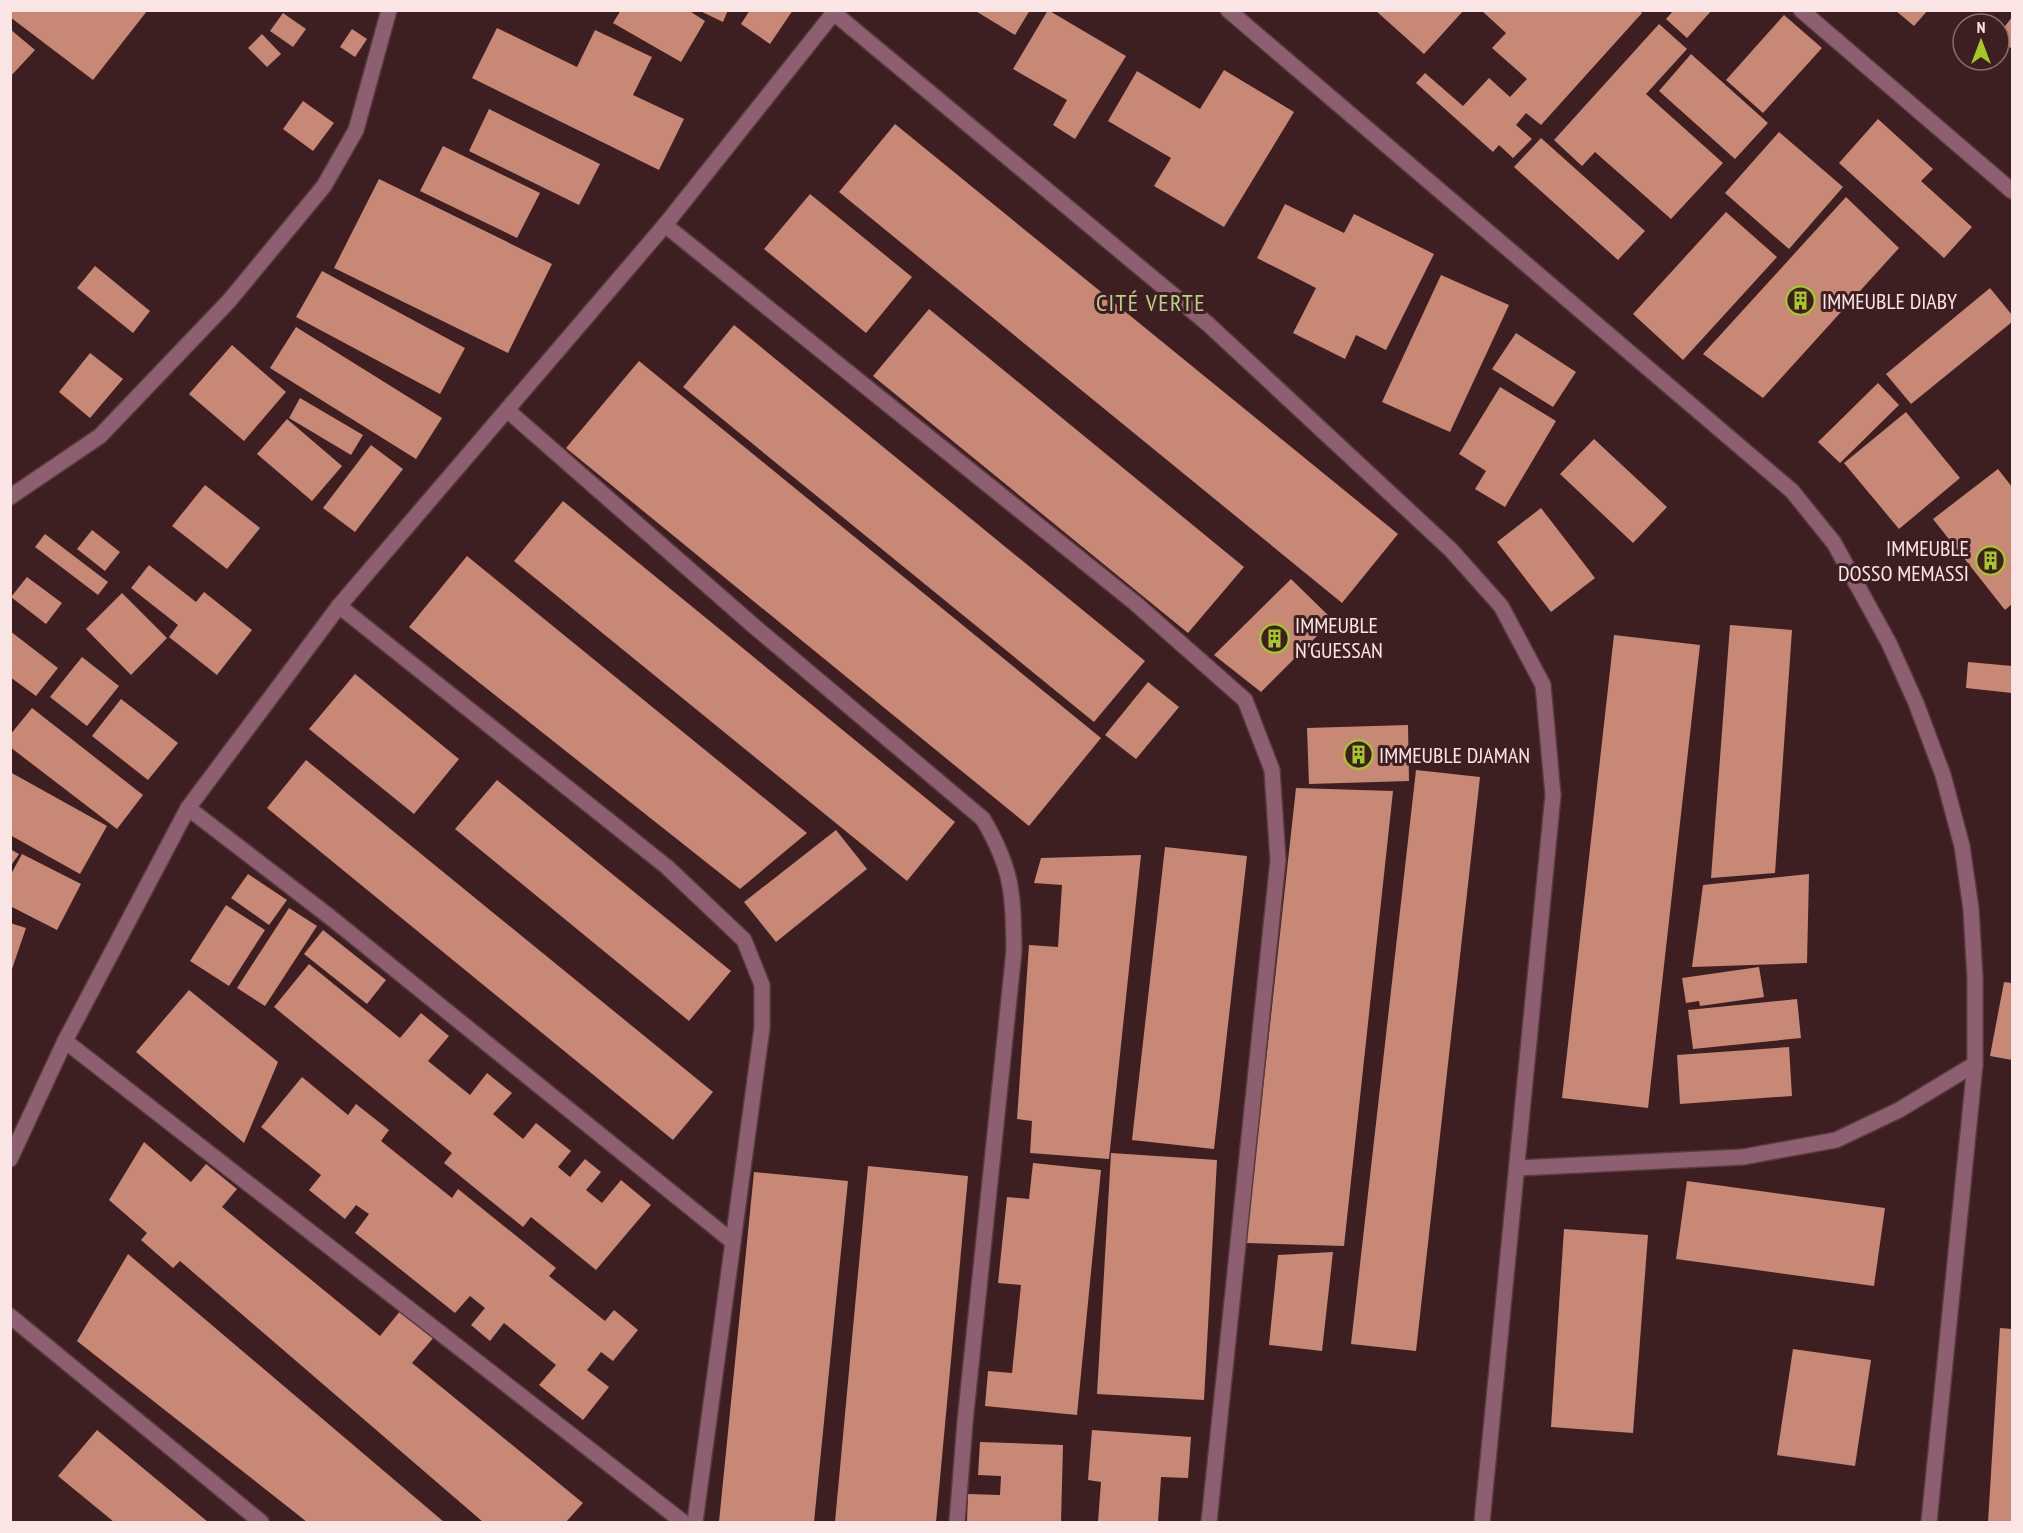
<svg xmlns="http://www.w3.org/2000/svg" width="2023" height="1533" viewBox="0 0 2023 1533" font-family="'PT Sans Narrow',sans-serif">
<rect width="100%" height="100%" fill="#3e1f21"/>
<g fill="#c78875">
<polygon points="10,10 145,10 147,11 93,80 10,17"/>
<polygon points="621,10 688,10 705,21 681,62 613,23"/>
<polygon points="698,10 728,10 723,22"/>
<polygon points="750,10 793,10 770,44 741,24"/>
<polygon points="974,10 1030,10 1015,35"/>
<polygon points="1048,10 1126,56 1075,139 1053,125 1067,100 1013,69"/>
<polygon points="1375,10 1464,10 1424,54"/>
<polygon points="1481,10 1639,10 1642,13 1541,125 1526,113 1516,125 1532,139 1513,158 1499,145 1493,152 1416,83 1425,73 1463,106 1489,78 1510,97 1527,79 1492,48 1506,33"/>
<polygon points="1674,10 1712,10 1687,38 1666,19"/>
<polygon points="1895,10 1928,10 1914,26"/>
<polygon points="283,13 306,29 293,47 270,31"/>
<polygon points="1784,15 1822,48 1763,113 1726,80"/>
<polygon points="2012,17 2012,49 1999,38 1999,34"/>
<polygon points="1659,24 1687,49 1646,94 1723,163 1671,219 1595,152 1582,166 1554,140"/>
<polygon points="497,28 577,67 595,30 652,57 633,95 684,119 659,170 472,78"/>
<polygon points="10,29 35,50 10,77"/>
<polygon points="352,29 367,39 355,57 340,47"/>
<polygon points="262,34 281,54 267,67 248,48"/>
<polygon points="1691,54 1768,123 1735,159 1659,91"/>
<polygon points="1224,70 1294,112 1224,227 1154,186 1171,158 1108,121 1137,71 1200,109"/>
<polygon points="303,101 334,123 313,151 283,129"/>
<polygon points="489,109 600,164 579,205 469,151"/>
<polygon points="1878,119 1933,169 1921,181 1972,227 1944,258 1839,163"/>
<polygon points="895,124 1398,534 1342,603 839,192"/>
<polygon points="1779,132 1843,187 1789,249 1725,193"/>
<polygon points="1541,138 1645,231 1618,260 1514,167"/>
<polygon points="443,146 540,193 517,238 420,191"/>
<polygon points="379,179 552,264 508,353 334,268"/>
<polygon points="810,194 912,277 866,333 764,249"/>
<polygon points="1846,197 1899,248 1763,398 1703,354"/>
<polygon points="1285,204 1344,233 1354,214 1434,254 1386,350 1356,335 1345,359 1293,333 1316,288 1257,258"/>
<polygon points="1726,212 1777,257 1683,360 1633,314"/>
<polygon points="95,266 150,311 133,333 77,288"/>
<polygon points="322,271 465,348 440,394 296,317"/>
<polygon points="1441,275 1509,305 1450,432 1382,402"/>
<polygon points="1990,288 2012,315 2012,322 1911,404 1886,374"/>
<polygon points="929,309 1244,567 1188,633 873,376"/>
<polygon points="734,325 1145,661 1094,722 683,387"/>
<polygon points="296,327 442,418 416,459 270,368"/>
<polygon points="1516,333 1576,372 1553,407 1492,369"/>
<polygon points="232,345 286,392 244,441 189,394"/>
<polygon points="90,353 123,379 90,418 59,392"/>
<polygon points="639,361 1101,738 1029,826 566,448"/>
<polygon points="1878,383 1899,405 1840,463 1818,442"/>
<polygon points="1500,387 1556,421 1505,507 1475,489 1486,471 1459,454"/>
<polygon points="300,398 363,435 351,455 289,418"/>
<polygon points="1906,412 1960,478 1899,529 1844,463"/>
<polygon points="287,419 342,466 312,501 257,454"/>
<polygon points="1594,439 1667,507 1633,543 1560,474"/>
<polygon points="371,445 403,469 355,532 323,508"/>
<polygon points="1998,469 2012,487 2012,604 2005,610 1933,519"/>
<polygon points="205,485 260,528 227,569 172,526"/>
<polygon points="563,501 955,822 907,881 514,561"/>
<polygon points="1541,508 1595,578 1551,612 1497,542"/>
<polygon points="92,530 120,552 105,571 77,549"/>
<polygon points="45,534 108,582 98,595 35,547"/>
<polygon points="467,556 807,833 740,889 409,627"/>
<polygon points="149,565 196,602 204,592 252,630 217,675 169,637 178,625 131,588"/>
<polygon points="27,577 62,603 46,624 11,597"/>
<polygon points="1291,579 1333,620 1261,692 1214,655"/>
<polygon points="122,593 167,638 131,675 86,629"/>
<polygon points="1730,625 1792,630 1775,873 1711,878"/>
<polygon points="10,631 58,668 36,696 10,677"/>
<polygon points="1614,635 1700,645 1648,1108 1562,1098"/>
<polygon points="82,657 119,686 87,726 50,697"/>
<polygon points="1968,662 2012,666 2012,693 1966,688"/>
<polygon points="355,674 459,759 414,814 309,729"/>
<polygon points="1148,682 1179,707 1136,759 1105,735"/>
<polygon points="121,699 178,743 148,780 92,736"/>
<polygon points="32,708 143,795 117,829 10,747 10,735"/>
<polygon points="1408,725 1409,781 1309,784 1307,728"/>
<polygon points="306,760 713,1092 673,1140 267,808"/>
<polygon points="1416,770 1480,777 1416,1351 1351,1344"/>
<polygon points="10,772 107,826 80,874 10,835"/>
<polygon points="497,780 731,971 689,1021 455,829"/>
<polygon points="1296,788 1393,791 1344,1246 1246,1243"/>
<polygon points="836,830 867,869 776,942 744,902"/>
<polygon points="1165,847 1247,856 1214,1149 1132,1140"/>
<polygon points="10,849 19,854 10,867"/>
<polygon points="22,854 81,884 57,930 10,906 10,876"/>
<polygon points="1141,855 1109,1159 1030,1153 1032,1121 1017,1119 1029,945 1058,947 1062,885 1034,883 1041,858"/>
<polygon points="248,874 287,900 269,925 231,898"/>
<polygon points="1809,874 1807,963 1692,967 1703,885"/>
<polygon points="226,905 265,930 229,986 190,961"/>
<polygon points="289,908 317,926 265,1006 237,988"/>
<polygon points="10,923 26,928 11,972 10,972"/>
<polygon points="323,930 386,980 367,1004 304,954"/>
<polygon points="309,964 400,1038 421,1013 449,1036 428,1061 470,1095 487,1073 512,1093 493,1114 523,1139 536,1123 571,1151 558,1167 570,1177 585,1159 601,1172 586,1190 602,1203 621,1180 651,1205 596,1270 531,1217 523,1227 444,1163 452,1153 274,1007"/>
<polygon points="1759,967 1764,997 1700,1006 1699,1001 1686,1003 1682,978"/>
<polygon points="2004,982 2012,983 2012,1060 1990,1056"/>
<polygon points="189,990 278,1062 244,1143 136,1052"/>
<polygon points="1797,999 1801,1038 1693,1049 1688,1010"/>
<polygon points="1789,1047 1792,1096 1680,1104 1677,1055"/>
<polygon points="302,1077 348,1115 356,1104 389,1130 381,1141 452,1198 458,1189 556,1268 549,1276 605,1321 614,1310 638,1330 613,1361 601,1352 587,1370 609,1387 583,1420 539,1385 556,1365 504,1323 490,1341 471,1325 485,1308 470,1296 455,1313 355,1233 369,1214 356,1205 345,1219 309,1190 321,1175 261,1127"/>
<polygon points="144,1142 191,1182 206,1164 237,1189 222,1207 380,1336 401,1310 434,1337 412,1363 583,1503 566,1522 483,1522 180,1261 173,1268 141,1240 147,1233 109,1200"/>
<polygon points="1111,1153 1217,1160 1204,1400 1097,1394"/>
<polygon points="1033,1163 1101,1170 1077,1415 985,1406 988,1371 1012,1373 1021,1285 998,1283 1007,1197 1029,1199"/>
<polygon points="868,1166 968,1176 936,1522 835,1522"/>
<polygon points="754,1172 848,1181 814,1522 719,1522"/>
<polygon points="1687,1181 1885,1208 1874,1286 1676,1259"/>
<polygon points="1564,1229 1648,1235 1633,1433 1551,1427"/>
<polygon points="1333,1252 1322,1351 1269,1345 1278,1255"/>
<polygon points="128,1254 444,1522 307,1522 77,1341"/>
<polygon points="2000,1328 2012,1329 2012,1522 1988,1522"/>
<polygon points="1793,1349 1871,1360 1855,1466 1777,1455"/>
<polygon points="97,1430 208,1522 114,1522 58,1476"/>
<polygon points="1092,1430 1191,1437 1188,1478 1161,1477 1158,1522 1098,1522 1101,1482 1088,1480"/>
<polygon points="980,1442 1063,1445 1061,1522 967,1522 968,1494 1000,1495 1001,1476 978,1475"/>
</g>
<g fill="none" stroke-linecap="round" stroke-linejoin="round">
<defs>
<g id="minor">
<polyline points="1228,10 1792,491 1834,543 1889,643 1916,703 1943,775 1962,846 1971,909 1975,978 1975,1064 1929,1522"/>
<polyline points="1801,10 2012,191"/>
<polyline points="834,13 1208,324 1451,550 1501,606 1543,685 1553,795 1482,1522"/>
<polyline points="665,225 1135,603 1245,700 1272,770 1278,860 1209,1522"/>
<path d="M 507,410 L 755,627 L 983,819 C 1013,870 1013,894 1014,951 L 965,1422 L 957,1522"/>
<polyline points="10,497 100,436 229,301 324,186 356,130 389,10"/>
<polyline points="339,606 667,867 744,940 762,985 762,1028 695,1522"/>
<polyline points="188,808 330,917 733,1242"/>
<polyline points="65,1041 683,1522"/>
<polyline points="10,1159 65,1041 188,808 339,606 665,225 836,10"/>
<polyline points="1517,1168 1743,1157 1836,1140 1899,1110 1975,1064"/>
<polyline points="10,1316 261,1522"/>
</g>
</defs>
<use href="#minor" stroke="#583b3c" stroke-width="18"/>
<use href="#minor" stroke="#8e5f70" stroke-width="15"/>
</g>
<defs>
<symbol id="building-ring" viewBox="-11 -11 22 22"><circle r="9.5" fill="#3e1f21" stroke="#a5c824" stroke-width="1.5"/><path d="M-4-6H4V6H1V3H-1V6H-4ZM-2.5-4.3h1.7v1.8h-1.7ZM.8-4.3h1.7v1.8H.8ZM-2.5-1h1.7V.8h-1.7ZM.8-1h1.7V.8H.8Z" fill="#a5c824"/></symbol>
</defs>
<g fill-rule="evenodd">
<use href="#building-ring" x="1784" y="284" width="33" height="33"/>
<use href="#building-ring" x="1974" y="544" width="33" height="33"/>
<use href="#building-ring" x="1258" y="622" width="33" height="33"/>
<use href="#building-ring" x="1342" y="738" width="33" height="33"/>
</g>
<g text-anchor="middle" stroke-width="6" stroke-linejoin="round" paint-order="stroke">
<g font-size="22" fill="#fbe5e5" stroke="#3e1f21" text-anchor="start">
<text x="1822" y="309">IMMEUBLE DIABY</text>
<text x="1969" y="556" text-anchor="end">IMMEUBLE<tspan x="1969" dy="25">DOSSO MEMASSI</tspan></text>
<text x="1295" y="633">IMMEUBLE<tspan x="1295" dy="25">N'GUESSAN</tspan></text>
<text x="1379" y="763">IMMEUBLE DJAMAN</text>
</g>
<g font-size="24" letter-spacing="1.5" fill="#bad086" stroke="#3e1f21">
<text x="1151" y="311">CITÉ VERTE</text>
</g>
</g>
<rect width="2023" height="1533" fill="none" stroke="#fbe5e5" stroke-width="24"/>
<g transform="translate(1981 42)"><circle r="28" fill="#3e1f21" stroke="#8a6e6f" stroke-width="1.5"/>
<path d="M0-4.5L10 22L0 15L-10 22Z" fill="#a5c824"/>
<text y="-9" font-size="16" font-weight="bold" text-anchor="middle" fill="#fbe5e5">N</text>
</g>
</svg>
